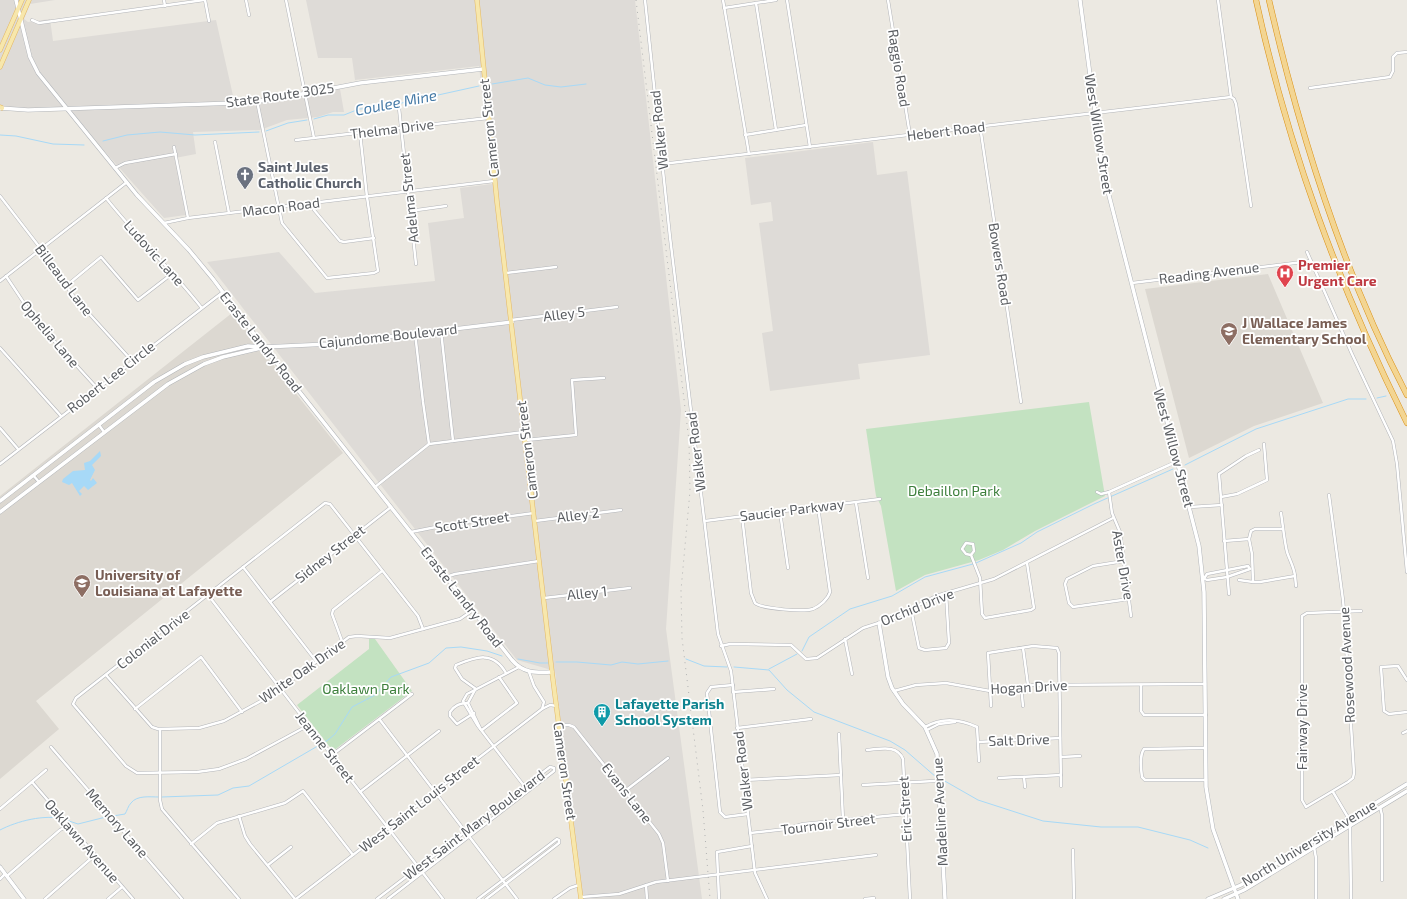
<svg xmlns="http://www.w3.org/2000/svg" width="1407" height="899" viewBox="0 0 1407 899" font-family="'Exo 2',sans-serif">
<rect width="100%" height="100%" fill="#ece9e2"/>
<g fill="#dedbd7">
<polygon points="0,0 55,0 30,4 24,19 28,22 50,19 53,41 216,20 234,100 340,89 344,112 333,112 318,117 287,120 260,130 193,132 196,154 175,158 186,215 164,218 67,109 28,110 0,106"/>
<polygon points="306,0 635,0 681,410 666,629 702,899 580,899 555,671 517,660 207,262 279,252 315,293 435,281 428,223 464,218 460,188 492,184 479,66 355,80 352,58 318,58"/>
<polygon points="873,142 877,175 907,171 930,355 858,364 860,379 770,391 762,333 773,331 759,223 773,221 771,202 751,205 745,158"/>
</g>
<g fill="#dcd8d1">
<polygon points="1268,274 1323,403 1254,426 1189,458 1145,289"/>
<polygon points="232,313 343,453 36,701 59,729 0,779 0,496"/>
</g>
<g fill="#c3e2c1">
<polygon points="1089,402 1105,496 1035,531 1003,550 979,560 925,575 896,591 881,506 876,496 866,429"/>
<polygon points="369,639 375,639 412,691 333,751 297,705 369,649"/>
</g>
<polygon fill="#a7d9f7" points="100,451 101,456 92,465 95,470 90,480 91,481 93,478 97,483 88,490 84,486 79,491 82,494 80,496 72,483 69,485 62,482 63,479 73,471 85,470 84,463 90,461"/>
<g fill="none" stroke-linecap="round" stroke-linejoin="round">
<g stroke="#a7d9f7" stroke-width="1">
<polyline points="492,84 528,78 545,85 561,87 586,84"/>
<polyline points="314,119 328,115 344,115 359,109 379,108 479,86"/>
<polyline points="266,131 288,123 307,120"/>
<polyline points="0,135 16,136 53,144 84,145"/>
<polyline points="103,141 127,135 160,132 195,135 259,132"/>
<polyline points="1377,398 1386,396"/>
<polyline points="1185,465 1256,429 1348,399 1366,399"/>
<polyline points="976,563 1021,543 1037,532 1094,504 1173,469"/>
<polyline points="802,651 809,637 850,609 892,596 925,577 973,564"/>
<polyline points="518,659 540,663 548,663"/>
<polyline points="686,659 704,666 727,667"/>
<polyline points="556,662 577,662 611,665 622,662 638,664 668,661"/>
<polyline points="734,667 769,670 787,690 814,712 890,741 905,750 936,777"/>
<polyline points="769,669 797,654"/>
<polyline points="943,780 978,800 1043,821 1101,827 1138,827 1190,840 1208,848"/>
<polyline points="162,797 218,795 233,788 249,786 328,740 335,734 352,707 375,695 391,677 429,663 446,648 461,647 487,651 502,656"/>
<path d="M 113,816 L 125,814 C 127,811 128,806 131,803 C 137,795 150,797 159,797"/>
<polyline points="66,820 78,824 110,816"/>
<path d="M 0,830 C 17,821 45,814 63,819"/>
</g>
<defs>
<g id="street">
<polyline points="164,0 165,6"/>
<polyline points="205,0 209,21"/>
<polyline points="246,0 249,15"/>
<polyline points="286,0 314,138"/>
<polyline points="645,0 670,237 718,634 731,671 755,873 767,899"/>
<polyline points="723,0 749,154"/>
<polyline points="787,0 810,147"/>
<polyline points="888,0 910,135"/>
<polyline points="1218,0 1231,97"/>
<polyline points="756,3 776,130"/>
<polyline points="724,8 776,0"/>
<polyline points="32,20 39,23 204,0"/>
<polyline points="1310,88 1390,77 1393,71 1393,57 1397,53 1407,52"/>
<polyline points="1231,97 1234,99 1236,104 1251,206"/>
<polyline points="257,101 282,223 327,278 374,273 378,271 367,197 360,133"/>
<polyline points="399,108 416,264"/>
<polyline points="980,126 1021,402"/>
<polyline points="745,135 806,125"/>
<polyline points="296,140 488,118"/>
<polyline points="215,142 229,213"/>
<polyline points="174,147 188,218"/>
<polyline points="662,164 1231,97"/>
<polyline points="115,168 125,163 176,154"/>
<polyline points="0,196 41,249 74,297 132,361"/>
<path d="M 106,198 C 136,236 171,269 201,307"/>
<polyline points="312,203 314,210 340,241 344,242 374,238"/>
<polyline points="410,211 446,206"/>
<polyline points="164,223 188,218 494,181"/>
<polyline points="1307,252 1352,354 1393,441 1397,464 1407,572"/>
<polyline points="506,273 556,267"/>
<polyline points="6,276 36,321 97,388"/>
<polyline points="0,281 127,182"/>
<polyline points="1132,283 1311,261"/>
<polyline points="66,286 101,257 138,300 173,273"/>
<polyline points="511,320 617,307"/>
<polyline points="441,331 453,441"/>
<polyline points="415,333 423,402 429,444"/>
<polyline points="0,348 61,416"/>
<polyline points="99,425 104,432"/>
<polyline points="0,428 18,449"/>
<polyline points="526,440 576,435 572,380 604,378"/>
<polyline points="0,464 223,292"/>
<polyline points="33,475 39,482"/>
<polyline points="375,487 429,444 524,432"/>
<polyline points="1097,492 1101,494 1109,492 1178,461"/>
<polyline points="1109,492 1112,513 1120,532 1131,616"/>
<polyline points="1329,495 1343,600 1344,612 1354,773 1353,778 1348,782 1306,807 1302,800 1302,616 1307,613 1361,611"/>
<polyline points="1221,497 1237,494 1267,480 1264,444"/>
<polyline points="856,503 868,578"/>
<polyline points="1190,507 1222,505"/>
<polyline points="780,512 788,568"/>
<path d="M 1281,513 C 1283,526 1284,539 1287,552 C 1290,561 1294,567 1295,576"/>
<path d="M 742,516 L 751,593 L 755,603 C 762,609 804,612 813,609 C 820,606 828,599 830,592 L 818,507"/>
<polyline points="535,521 621,510"/>
<polyline points="705,521 880,499"/>
<polyline points="411,532 451,524 534,513"/>
<polyline points="1249,539 1251,531 1255,529 1283,529"/>
<polyline points="1224,541 1249,539 1252,554 1253,582 1260,582 1295,576 1296,586"/>
<polyline points="971,555 966,554 962,549 966,543 973,544 974,551 971,555 980,578 982,614 985,618 1031,610 1034,608 1027,563"/>
<polyline points="1124,561 1093,566 1067,579 1065,584 1069,603 1073,607 1129,599"/>
<polyline points="243,567 316,661"/>
<polyline points="446,577 455,574 539,561"/>
<polyline points="1203,578 1207,580 1227,577 1250,569 1248,566 1207,574 1205,577"/>
<polyline points="1239,580 1253,582"/>
<polyline points="1229,594 1219,474 1246,456 1259,450"/>
<polyline points="208,595 443,899"/>
<polyline points="544,598 630,588"/>
<polyline points="270,602 391,507"/>
<polyline points="911,609 919,648 925,650 946,648 949,643 946,593"/>
<polyline points="845,639 852,674"/>
<polyline points="342,641 332,614 333,610 382,571"/>
<polyline points="721,646 730,644 791,645 806,659 817,658 863,628 894,618 936,596 994,579 1113,518"/>
<polyline points="1023,648 1028,685"/>
<polyline points="519,667 467,694 463,701 478,726 528,791"/>
<polyline points="529,672 534,686 544,702 542,709"/>
<polyline points="106,675 152,727 158,729 199,728 224,721 272,695 349,637 357,636 390,638 460,619 473,610"/>
<polyline points="1407,680 1398,666 1381,667 1384,711 1389,714 1407,712"/>
<polyline points="733,685 711,687 707,693 720,812 725,817 748,814"/>
<polyline points="1141,685 1141,711 1144,715 1206,715"/>
<polyline points="1021,686 1023,706"/>
<path d="M 476,689 L 462,679 L 455,668 L 456,665 C 476,657 493,650 506,673"/>
<polyline points="475,690 468,703 481,730"/>
<polyline points="894,691 916,685 946,683 990,691 1034,685 1205,684"/>
<polyline points="733,692 774,689"/>
<path d="M 468,703 C 460,703 455,705 450,712 L 450,716 L 457,724 L 474,713"/>
<polyline points="991,706 988,653 1033,646 1057,648 1059,653 1061,786"/>
<polyline points="135,709 201,657 242,712"/>
<polyline points="380,720 517,899"/>
<polyline points="309,725 246,759 219,769 197,772 137,773 126,766 73,704 76,698 325,503 330,504 418,616 423,629"/>
<polyline points="559,725 569,725 574,727 659,834 663,843 668,881"/>
<path d="M 925,727 C 942,717 960,719 977,727 L 979,761"/>
<polyline points="737,728 811,719"/>
<polyline points="160,729 160,800 162,809 239,899"/>
<polyline points="482,730 517,703 499,677"/>
<polyline points="927,730 939,724 955,722"/>
<polyline points="1403,733 1407,731"/>
<polyline points="839,734 843,820"/>
<polyline points="978,742 1060,738"/>
<polyline points="51,747 182,899"/>
<path d="M 1205,748 L 1144,749 C 1139,756 1141,769 1142,777 L 1145,780 L 1206,780"/>
<path d="M 867,750 C 880,749 897,744 903,759 L 910,899"/>
<polyline points="332,755 412,694"/>
<polyline points="1061,757 1080,756"/>
<polyline points="1024,777 1025,787"/>
<polyline points="999,778 1061,775"/>
<polyline points="744,780 841,775"/>
<polyline points="32,782 133,899"/>
<polyline points="863,785 934,781"/>
<polyline points="625,791 668,758"/>
<polyline points="360,792 439,731"/>
<polyline points="1333,792 1349,819"/>
<polyline points="1380,807 1382,815 1382,880"/>
<polyline points="0,809 46,770"/>
<polyline points="239,816 245,836 250,844 295,899"/>
<polyline points="1350,825 1351,899"/>
<polyline points="750,833 786,829 803,824 906,814"/>
<polyline points="191,844 217,823 285,803 303,791 353,855"/>
<polyline points="1314,847 1316,858 1316,899"/>
<polyline points="1073,850 1074,899"/>
<polyline points="268,865 291,847"/>
<polyline points="7,876 60,830 69,825"/>
<polyline points="0,879 5,874"/>
<polyline points="646,885 647,899"/>
<polyline points="581,897 619,894 656,882 876,855"/>
<polyline points="45,899 95,855"/>
<polyline points="108,899 122,887"/>
<polyline points="296,899 542,709 550,705 557,706"/>
<polyline points="377,899 550,767 554,768 554,771 388,899"/>
<polyline points="478,899 557,839 559,840 559,843 486,899"/>
<polyline points="554,899 570,888 579,885"/>
<polyline points="719,899 717,852 752,846"/>
<polyline points="865,899 874,898"/>
</g>
<g id="secondary">
<path d="M 16,0 L 30,57 L 38,73 L 137,195 L 189,250 L 213,279 L 264,347 L 512,660 C 523,673 535,673 552,672"/>
<polyline points="1080,0 1103,172 1199,546 1204,592 1206,787 1213,829 1238,899"/>
<polyline points="0,108 28,110 236,103 270,100 360,83 483,69"/>
<polyline points="0,501 154,382 185,364 203,357 248,346 264,347 329,344 512,322"/>
<polyline points="0,512 168,384 204,364 223,357 261,348"/>
<polyline points="879,623 888,677 892,688 903,704 925,727 937,754 945,899"/>
<polyline points="0,867 24,899"/>
<polyline points="1208,899 1241,885 1407,784"/>
<polyline points="1224,899 1244,890 1407,791"/>
</g>
<g id="primary">
<polyline points="477,0 497,202 552,672 581,899"/>
<polyline points="0,50 22,0"/>
<polyline points="0,67 29,0"/>
<polyline points="0,107 2,108"/>
</g>
<g id="highway">
<path d="M 1256,0 C 1289,151 1338,284 1407,423"/>
<path d="M 1269,0 C 1300,135 1342,271 1407,395"/>
</g>
</defs>
<use href="#street" stroke="#b3b5b9" stroke-width="3.5"/>
<use href="#secondary" stroke="#b2b5b9" stroke-width="4.5"/>
<use href="#primary" stroke="#e4b863" stroke-width="5"/>
<use href="#highway" stroke="#da9014" stroke-width="6"/>
<use href="#street" stroke="#fff" stroke-width="2.5"/>
<use href="#secondary" stroke="#fff" stroke-width="3.5"/>
<use href="#primary" stroke="#f7e7ac" stroke-width="4"/>
<use href="#highway" stroke="#f3d592" stroke-width="5"/>
<polyline stroke="#b1b2b2" stroke-width="1" stroke-dasharray="1 5" stroke-linecap="butt" points="636,0 689,441 690,491 681,590 682,638 703,810 710,899"/>
</g>
<defs>
<symbol id="church-pin" viewBox="-11 -11 22 30"><path d="M0 17L-7.5 6A9.5 9.5 0 1 1 7.5 6Z" fill="#6b7280" stroke="#fff"/><path d="M-1.2-6h2.4v3.5h3.3v2.4h-3.3V6h-2.4V-.1h-3.3v-2.4h3.3Z" fill="#fff"/></symbol>
<symbol id="hospital-pin" viewBox="-11 -11 22 30"><path d="M0 17L-7.5 6A9.5 9.5 0 1 1 7.5 6Z" fill="#e0444e" stroke="#fff"/><path d="M-5-5h3v3.5h4V-5h3V5h-3V1.5h-4V5h-3Z" fill="#fff"/></symbol>
<symbol id="school-pin" viewBox="-11 -11 22 30"><path d="M0 17L-7.5 6A9.5 9.5 0 1 1 7.5 6Z" fill="#8d6e63" stroke="#fff"/><path d="M0-5L7-2L0 1L-7-2ZM-4 1L0 2.5L4 1V4Q0 6-4 4Z" fill="#fff"/></symbol>
<symbol id="university-pin" viewBox="-11 -11 22 30"><path d="M0 17L-7.5 6A9.5 9.5 0 1 1 7.5 6Z" fill="#8d6e63" stroke="#fff"/><path d="M0-5L7-2L0 1L-7-2ZM-4 1L0 2.5L4 1V4Q0 6-4 4Z" fill="#fff"/></symbol>
<symbol id="building-pin" viewBox="-11 -11 22 30"><path d="M0 17L-7.5 6A9.5 9.5 0 1 1 7.5 6Z" fill="#0f9aa8" stroke="#fff"/><path d="M-4-6H4V6H1V3H-1V6H-4ZM-2.5-4.3h1.7v1.8h-1.7ZM.8-4.3h1.7v1.8H.8ZM-2.5-1h1.7V.8h-1.7ZM.8-1h1.7V.8H.8Z" fill="#fff"/></symbol>
</defs>
<g fill-rule="evenodd">
<use href="#church-pin" x="235" y="165" width="20" height="27"/>
<use href="#hospital-pin" x="1275" y="263" width="20" height="27"/>
<use href="#school-pin" x="1219" y="321" width="20" height="27"/>
<use href="#university-pin" x="72" y="573" width="20" height="27"/>
<use href="#building-pin" x="592" y="702" width="20" height="27"/>
</g>
<g text-anchor="middle" stroke-width="3.5" stroke-linejoin="round" paint-order="stroke">
<g font-size="14" fill="#5b5e62" stroke="#fff">
<text transform="translate(899 68) rotate(81)" y="5">Raggio Road</text>
<text transform="translate(280 95) rotate(-8)" y="5">State Route 3025</text>
<text transform="translate(489 128) rotate(-96)" y="5">Cameron Street</text>
<text transform="translate(392 129) rotate(-7)" y="5">Thelma Drive</text>
<text transform="translate(659 130) rotate(-96)" y="5">Walker Road</text>
<text transform="translate(946 131) rotate(-7)" y="5">Hebert Road</text>
<text transform="translate(1099 134) rotate(81)" y="5">West Willow Street</text>
<text transform="translate(409 198) rotate(-96)" y="5">Adelma Street</text>
<text transform="translate(281 207) rotate(-7)" y="5">Macon Road</text>
<text transform="translate(154 253) rotate(48)" y="5">Ludovic Lane</text>
<text transform="translate(1000 264) rotate(81)" y="5">Bowers Road</text>
<text transform="translate(1209 273) rotate(-7)" y="5">Reading Avenue</text>
<text transform="translate(64 280) rotate(53)" y="5">Billeaud Lane</text>
<text transform="translate(564 314) rotate(-7)" y="5">Alley 5</text>
<text transform="translate(50 334) rotate(50)" y="5">Ophelia Lane</text>
<text transform="translate(388 336) rotate(-6)" y="5">Cajundome Boulevard</text>
<text transform="translate(261 342) rotate(52)" y="5">Eraste Landry Road</text>
<text transform="translate(111 377) rotate(-38)" y="5">Robert Lee Circle</text>
<text transform="translate(1174 448) rotate(75)" y="5">West Willow Street</text>
<text transform="translate(527 450) rotate(-97)" y="5">Cameron Street</text>
<text transform="translate(696 452) rotate(-97)" y="5">Walker Road</text>
<text transform="translate(792 510) rotate(-7)" y="5">Saucier Parkway</text>
<text transform="translate(578 515) rotate(-7)" y="5">Alley 2</text>
<text transform="translate(472 522) rotate(-9)" y="5">Scott Street</text>
<text transform="translate(330 554) rotate(-38)" y="5">Sidney Street</text>
<text transform="translate(1123 565) rotate(80)" y="5">Aster Drive</text>
<text transform="translate(587 593) rotate(-6)" y="5">Alley 1</text>
<text transform="translate(462 597) rotate(52)" y="5">Eraste Landry Road</text>
<text transform="translate(917 607) rotate(-22)" y="5">Orchid Drive</text>
<text transform="translate(153 639) rotate(-38)" y="5">Colonial Drive</text>
<text transform="translate(1347 665) rotate(-93)" y="5">Rosewood Avenue</text>
<text transform="translate(302 671) rotate(-35)" y="5">White Oak Drive</text>
<text transform="translate(1029 687) rotate(-3)" y="5">Hogan Drive</text>
<text transform="translate(1302 727) rotate(-90)" y="5">Fairway Drive</text>
<text transform="translate(1019 740) rotate(-2)" y="5">Salt Drive</text>
<text transform="translate(325 747) rotate(52)" y="5">Jeanne Street</text>
<text transform="translate(565 771) rotate(82)" y="5">Cameron Street</text>
<text transform="translate(743 771) rotate(-97)" y="5">Walker Road</text>
<text transform="translate(627 793) rotate(52)" y="5">Evans Lane</text>
<text transform="translate(419 804) rotate(-38)" y="5">West Saint Louis Street</text>
<text transform="translate(905 809) rotate(-93)" y="5">Eric Street</text>
<text transform="translate(940 812) rotate(-93)" y="5">Madeline Avenue</text>
<text transform="translate(117 823) rotate(49)" y="5">Memory Lane</text>
<text transform="translate(828 824) rotate(-7)" y="5">Tournoir Street</text>
<text transform="translate(474 825) rotate(-37)" y="5">West Saint Mary Boulevard</text>
<text transform="translate(82 841) rotate(49)" y="5">Oaklawn Avenue</text>
<text transform="translate(1309 843) rotate(-31)" y="5">North University Avenue</text>
</g>
<g font-size="14" font-weight="bold" fill="#5b616d" stroke="#fff" text-anchor="start">
<text x="258" y="172">Saint Jules<tspan x="258" dy="16">Catholic Church</tspan></text>
</g>
<g font-size="14" font-weight="bold" fill="#be3a42" stroke="#fff" text-anchor="start">
<text x="1298" y="270">Premier<tspan x="1298" dy="16">Urgent Care</tspan></text>
</g>
<g font-size="14" font-weight="bold" fill="#785e54" stroke="#fff" text-anchor="start">
<text x="1242" y="328">J Wallace James<tspan x="1242" dy="16">Elementary School</tspan></text>
<text x="95" y="580">University of<tspan x="95" dy="16">Louisiana at Lafayette</tspan></text>
</g>
<g font-size="14" fill="#3d7f3c" stroke="#fff">
<text x="954" y="496">Debaillon Park</text>
<text x="366" y="694">Oaklawn Park</text>
</g>
<g font-size="14" font-weight="bold" fill="#0d838f" stroke="#fff" text-anchor="start">
<text x="615" y="709">Lafayette Parish<tspan x="615" dy="16">School System</tspan></text>
</g>
<g font-size="15" font-style="italic" fill="#477ba7" stroke="#fff">
<text transform="translate(396 103) rotate(-11)" y="5">Coulee Mine</text>
</g>
</g>
</svg>
